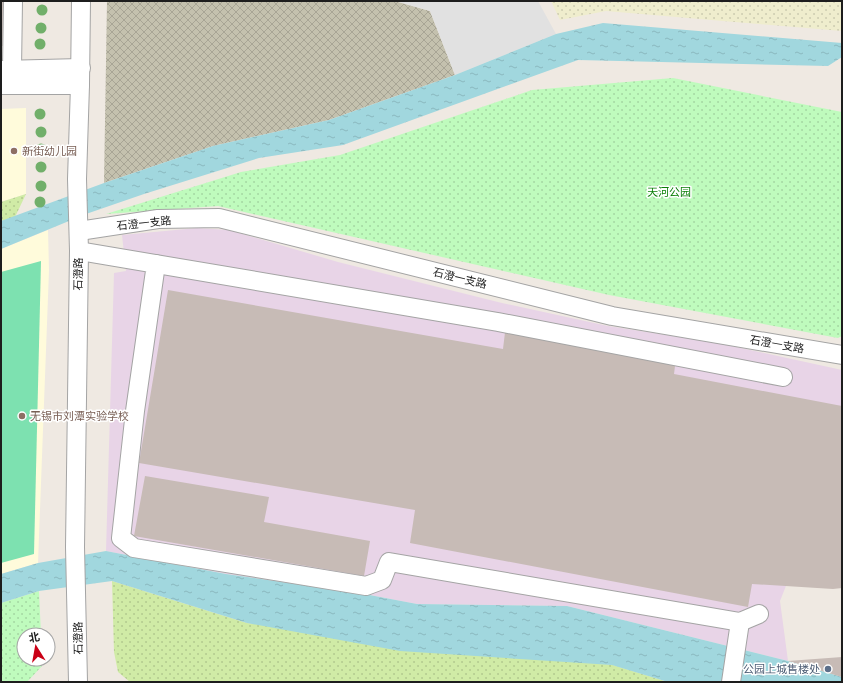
<svg xmlns="http://www.w3.org/2000/svg" width="843" height="683" viewBox="0 0 843 683" font-family="Jost,'Noto Sans SC',sans-serif">
<defs>
<pattern id="construction-cross-hatch" width="8" height="8" patternUnits="userSpaceOnUse"><rect width="8" height="8" fill="#c4c1ae"/><path d="M0 0l8 8M0 8l8-8" fill="none" stroke="#a8a595"/></pattern>
<pattern id="farmland-dots" width="8" height="8" patternUnits="userSpaceOnUse"><rect width="8" height="8" fill="#efedcd"/><path d="M2 2h.1M6 6h.1" fill="none" stroke="#cccbb0" stroke-width="1.8" stroke-linecap="round"/></pattern>
<pattern id="grass-dots" width="8" height="8" patternUnits="userSpaceOnUse"><rect width="8" height="8" fill="#d0eba6"/><path d="M2 2h.1M6 6h.1" fill="none" stroke="#b2c98e" stroke-width="1.8" stroke-linecap="round"/></pattern>
<pattern id="park-dots" width="8" height="8" patternUnits="userSpaceOnUse"><rect width="8" height="8" fill="#bffbbd"/><path d="M2 2h.1M6 6h.1" fill="none" stroke="#a4d7a2" stroke-width="1.8" stroke-linecap="round"/></pattern>
<pattern id="water-ripples" width="26" height="14" patternUnits="userSpaceOnUse"><rect width="26" height="14" fill="#a1d7de"/><path d="M2 4q2-2 4 0t4 0M15 11q2-2 4 0t4 0" fill="none" stroke="#8ab8be"/></pattern>
</defs>
<rect width="100%" height="100%" fill="#efe9e2"/>
<g fill="#fffbdb">
<polygon points="26,108 26,194 1,202 1,109"/>
<polygon points="48,230 49,270 38,563 1,574 1,249"/>
</g>
<polygon fill="#e8d4e7" points="197,228 229,230 338,262 502,303 608,326 718,343 842,370 842,445 780,601 788,661 567,606 417,604 359,593 226,574 106,551 114,273 126,271 122,235"/>
<polygon fill="url(#construction-cross-hatch)" points="107,1 395,1 430,11 455,75 329,120 213,146 104,183"/>
<polygon fill="url(#farmland-dots)" points="551,1 842,1 842,31 606,11 560,20"/>
<g fill="url(#grass-dots)">
<polygon points="26,194 15,217 1,221 1,202"/>
<polygon points="112,581 247,623 613,665 668,682 130,682 118,672 114,652"/>
</g>
<g fill="url(#park-dots)">
<polygon points="673,78 842,112 842,336 838,338 609,295 218,206 106,214 241,172 340,155 532,90"/>
<polygon points="39,591 41,635 24,635 24,659 42,659 42,666 27,682 1,682 1,603"/>
</g>
<polygon fill="#7de1b0" points="41,261 34,554 1,563 1,272"/>
<polygon fill="#e1e1e1" points="395,1 538,1 556,34 455,75 430,11"/>
<g fill="url(#water-ripples)">
<polygon points="603,23 842,43 842,57 828,66 578,60 343,145 259,158 144,194 86,214 1,249 1,221 104,183 213,146 329,120 455,75 556,34"/>
<polygon points="106,551 226,574 359,593 417,604 567,606 788,661 842,677 842,682 668,682 612,665 400,651 247,623 112,581 39,591 1,603 1,574 38,563"/>
</g>
<g fill="#c7bbb6">
<polygon points="1,1 4,1 3,46 1,46"/>
<polygon points="168,290 503,349 506,324 677,350 674,374 842,406 842,588 833,589 752,584 748,607 410,543 415,510 139,463"/>
<polygon points="145,476 269,497 264,522 370,541 364,576 134,536"/>
<polygon points="842,657 842,677 788,661"/>
</g>
<g fill="none" stroke-linecap="round" stroke-linejoin="round">
<defs>
<g id="minor">
<polyline points="12,69 13,1"/>
<polyline points="1,70 81,68"/>
<polyline points="1,85 80,85"/>
<polyline points="79,231 158,219 219,218 612,316 842,355"/>
<polyline points="79,251 156,264 135,411 121,538 134,548 366,586 382,580 389,562 740,622 759,614"/>
<polyline points="156,264 498,322 783,377"/>
<polyline points="78,682 75,547 79,251 77,179 80,85 81,1"/>
<polyline points="731,682 740,622"/>
</g>
</defs>
<use href="#minor" stroke="#a4a4a4" stroke-width="20"/>
<use href="#minor" stroke="#fff" stroke-width="18"/>
</g>
<g fill="#71af6a">
<circle cx="42" cy="10" r="5.5"/>
<circle cx="41" cy="28" r="5.5"/>
<circle cx="40" cy="44" r="5.5"/>
<circle cx="40" cy="114" r="5.5"/>
<circle cx="41" cy="132" r="5.5"/>
<circle cx="41" cy="149" r="5.5"/>
<circle cx="41" cy="167" r="5.5"/>
<circle cx="41" cy="186" r="5.5"/>
<circle cx="40" cy="202" r="5.5"/>
</g>
<g fill="#8d6e63" stroke="#fff" stroke-width="1.5">
<circle cx="14" cy="151" r="4"/>
<circle cx="22" cy="416" r="4"/>
</g>
<circle fill="#5c6f8a" stroke="#fff" stroke-width="1.5" cx="828" cy="669" r="4"/>
<g text-anchor="middle" stroke-width="3" stroke-linejoin="round" paint-order="stroke">
<g font-size="11" fill="#785e54" stroke="#fff" text-anchor="start">
<text x="22" y="155">新街幼儿园</text>
<text x="30" y="420">无锡市刘潭实验学校</text>
</g>
<g font-size="11" fill="#0a7f07" stroke="#fff">
<text x="669" y="196">天河公园</text>
</g>
<g font-size="11" fill="#1d1d1d" stroke="#fff">
<text transform="translate(144 223) rotate(-6)" y="4">石澄一支路</text>
<text transform="translate(78 274) rotate(-89)" y="4">石澄路</text>
<text transform="translate(460 278) rotate(14)" y="4">石澄一支路</text>
<text transform="translate(777 344) rotate(10)" y="4">石澄一支路</text>
<text transform="translate(78 638) rotate(-91)" y="4">石澄路</text>
</g>
<g font-size="11" fill="#4e5e75" stroke="#fff" text-anchor="end">
<text x="820" y="673">公园上城售楼处</text>
</g>
</g>
<rect width="843" height="683" fill="none" stroke="#1d1d1d" stroke-width="4"/>
<g transform="translate(36 647) rotate(349)"><circle r="19" fill="#ffffff" stroke="#a5a5a5"/>
<path d="M0-3L7 15L0 10L-7 15Z" fill="#ca0016"/>
<text y="-6" font-size="11" font-weight="bold" text-anchor="middle" fill="#1d1d1d">北</text>
</g>
</svg>
